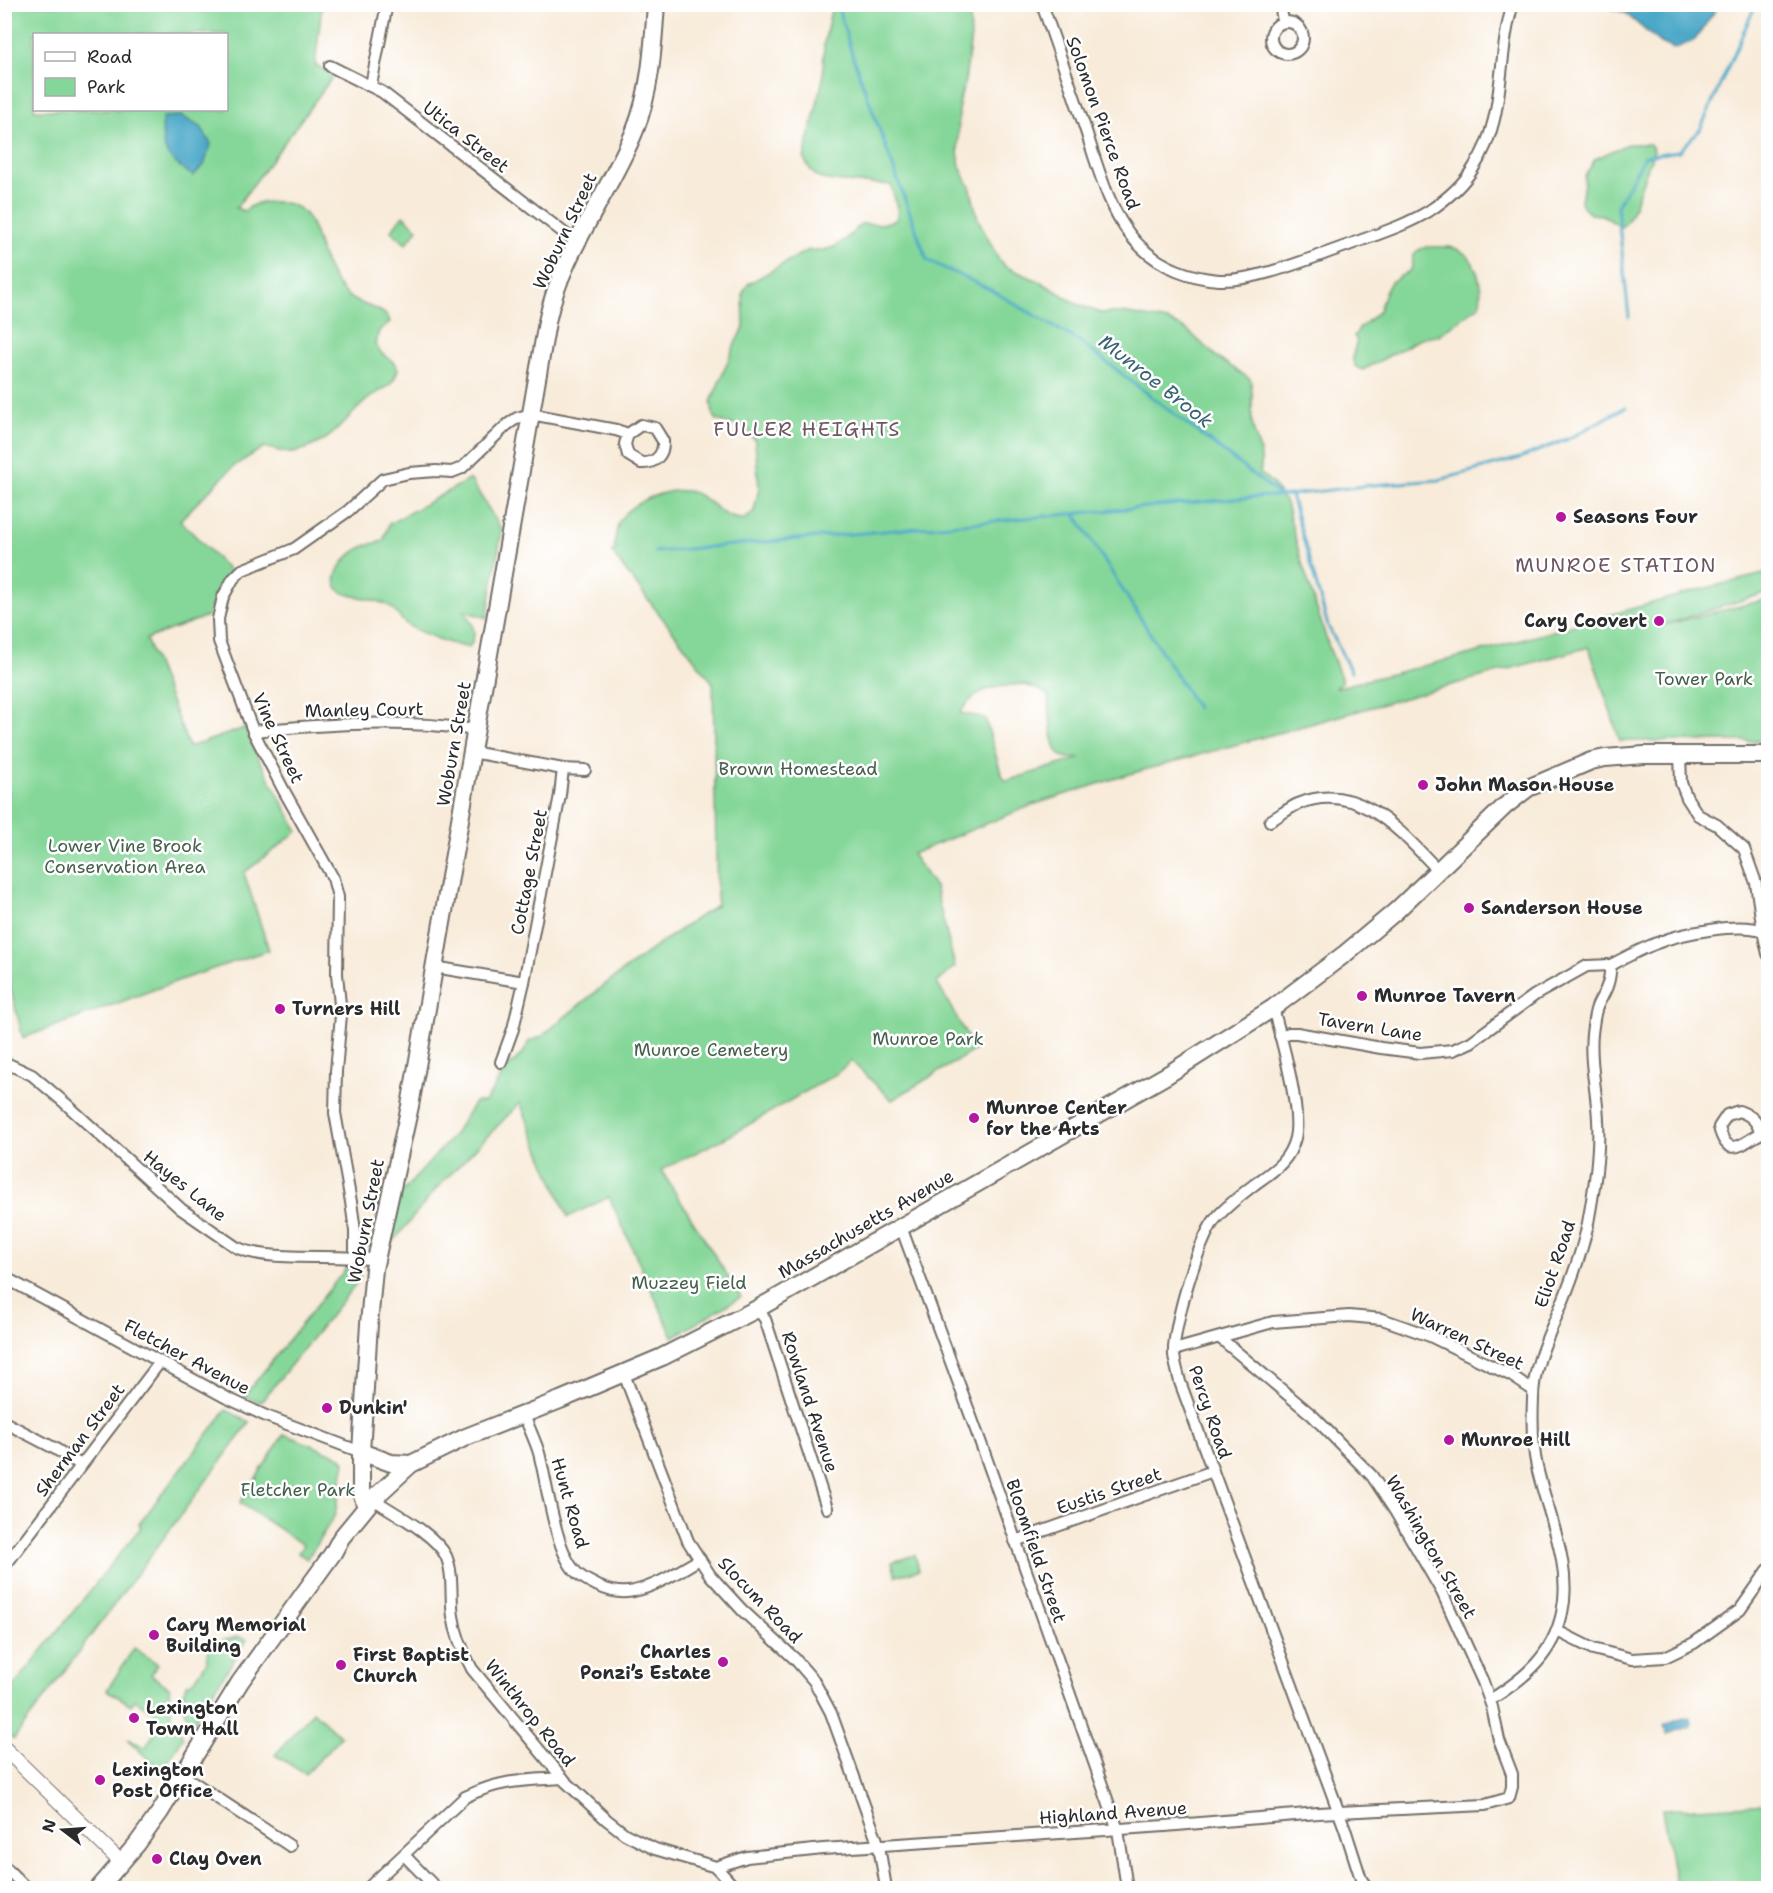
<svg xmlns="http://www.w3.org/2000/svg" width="1773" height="1893" viewBox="0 0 1773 1893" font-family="'Shantell Sans',sans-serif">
<rect width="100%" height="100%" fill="#fff"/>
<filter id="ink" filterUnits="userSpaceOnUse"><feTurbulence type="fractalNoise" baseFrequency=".0167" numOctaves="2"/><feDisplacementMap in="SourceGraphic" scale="12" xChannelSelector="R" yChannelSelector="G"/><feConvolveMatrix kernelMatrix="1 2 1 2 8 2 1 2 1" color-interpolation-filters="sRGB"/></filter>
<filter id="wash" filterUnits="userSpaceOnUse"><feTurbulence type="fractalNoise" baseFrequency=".008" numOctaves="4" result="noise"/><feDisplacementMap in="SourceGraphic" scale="24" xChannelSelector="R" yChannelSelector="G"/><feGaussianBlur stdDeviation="1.35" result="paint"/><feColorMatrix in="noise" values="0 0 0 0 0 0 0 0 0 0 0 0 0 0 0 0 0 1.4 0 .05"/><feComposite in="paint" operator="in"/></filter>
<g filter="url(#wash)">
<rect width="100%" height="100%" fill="#f8ebd9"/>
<g fill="#85d799" stroke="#588162" stroke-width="1.5" fill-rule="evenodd">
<path d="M 4,5 L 322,5 L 315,65 L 334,75 L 236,208 L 244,211 C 258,201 260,202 277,202 C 313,204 313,232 323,257 C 328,270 338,288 348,296 C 360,307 385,306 390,322 L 379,331 L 375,344 C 383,360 391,355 398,369 C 393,389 381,388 367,400 C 342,421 338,437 305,449 C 301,450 296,453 292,453 C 283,453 272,449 264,447 L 234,466 L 180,520 L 232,574 L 215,593 L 208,616 L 146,639 L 189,747 L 245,728 L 255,752 L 298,831 L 244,873 L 269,950 L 180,980 L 23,1038 L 4,964 ZM 34,34 L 226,34 L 226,110 L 34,110 Z"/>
<path d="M 832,5 L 969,5 L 971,36 L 965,81 L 959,102 L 958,151 L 960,167 L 970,187 L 978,219 L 999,260 L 1006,267 L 1041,282 L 1077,304 L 1101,313 L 1123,313 L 1168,321 L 1187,330 L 1218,358 L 1250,379 C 1254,393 1251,407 1252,422 C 1254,439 1265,455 1260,473 L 1273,484 L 1286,503 L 1300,556 L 1329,647 L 1341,678 L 1341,683 L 1335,688 L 1479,652 L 1698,590 L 1768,573 L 1768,592 L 1660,626 L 1768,599 L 1768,741 L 1620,741 L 1589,647 L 1126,775 L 1035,804 L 912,854 L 935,887 L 955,967 L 937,983 L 975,1050 L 892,1100 L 851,1061 L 836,1074 L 729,1136 L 661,1170 L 741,1297 L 673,1337 L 609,1197 L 568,1217 L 520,1103 L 437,1188 L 387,1249 L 397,1198 L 453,1136 L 475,1102 L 485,1102 L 506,1069 L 524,1052 L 529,1041 L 541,1037 C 597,989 655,945 717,905 L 713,683 L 618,561 L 612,551 L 617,549 L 614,545 C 616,538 616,528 619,522 C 629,501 676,483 697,494 C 715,503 722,520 745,519 L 754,511 L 759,488 L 755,441 L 747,429 L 717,420 L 713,414 L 711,402 L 737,339 L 744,328 L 743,293 L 748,284 L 799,255 L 809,250 L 823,250 L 834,247 L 846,239 L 861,224 L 881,224 L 896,220 L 898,212 L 891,185 C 877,183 829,183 819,178 C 812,174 808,166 804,159 L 823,79 L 824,44 ZM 1022,684 L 1038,689 L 1048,695 C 1051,710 1049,749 1062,756 C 1067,759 1075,758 1081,758 L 1006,781 L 1001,773 L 985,718 L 960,713 C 978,686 992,687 1022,684 Z"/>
<polygon points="1627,144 1650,144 1654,150 1632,212 1627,222 1621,227 1602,215 1590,214 1584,208 1581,202 1585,176 1595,159"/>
<polygon points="403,215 418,229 406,244 391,231"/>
<path d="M 1426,247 C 1438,247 1454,245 1464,253 C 1478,263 1484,291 1479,306 L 1439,335 L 1422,338 L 1363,370 C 1348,366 1353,353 1357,341 L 1354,336 L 1359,329 L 1379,311 L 1385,292 L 1391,282 L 1411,270 C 1415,256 1409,253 1426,247 Z"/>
<path d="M 470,479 L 502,530 L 487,618 L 464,611 C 472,622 479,634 469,647 C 457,647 414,631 405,623 C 399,618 395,610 389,606 C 377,598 346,597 340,591 C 327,578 345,557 357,550 C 365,545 374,543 383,541 L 389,524 Z"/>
<polygon points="348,1266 361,1268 359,1280 261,1402 244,1396"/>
<polygon points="226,1410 250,1422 14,1739 5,1733 5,1697 141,1527 139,1524"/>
<polygon points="284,1434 341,1457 345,1462 335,1515 307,1559 298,1553 303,1545 240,1503"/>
<polygon points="915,1555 919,1570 896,1576 892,1562"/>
<path d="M 238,1637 L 247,1640 L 192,1724 C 182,1712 181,1698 186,1684 L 194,1681 L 207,1662 C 205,1642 222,1641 238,1637 Z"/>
<polygon points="134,1648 158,1664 151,1675 170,1688 171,1715 183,1737 165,1767 159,1769 128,1740 130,1739 145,1748 160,1724 157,1721 158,1715 135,1700 131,1705 107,1690"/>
<polygon points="313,1711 341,1737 305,1774 275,1755"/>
<polygon points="1768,1804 1768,1888 1676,1888 1662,1810"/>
</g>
<g fill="#4aa7c8" stroke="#3a697a" stroke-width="1.5">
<polygon points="1602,5 1719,5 1695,40 1674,49 1659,42 1625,13"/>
<path d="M 181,116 L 201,127 L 211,144 L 204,165 L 193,176 C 165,157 160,151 163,117 Z"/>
<polygon points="1689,1717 1692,1726 1667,1734 1664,1725"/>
</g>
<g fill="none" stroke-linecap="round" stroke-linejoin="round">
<g stroke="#4aa7c8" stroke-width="3">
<polyline points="843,4 839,11 853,57 927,260 989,289 1079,341 1281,496 1372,485 1439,480 1520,458 1570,438 1626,407"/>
<polyline points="1629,317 1617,206 1645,156 1679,151 1700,130 1756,4"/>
<polyline points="1291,495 1328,626 1351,672"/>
<polyline points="1075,514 1197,708"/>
<polyline points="655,552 1266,496 1281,496"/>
</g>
</g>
</g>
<g filter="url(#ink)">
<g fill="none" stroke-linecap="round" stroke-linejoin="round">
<defs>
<g id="minor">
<path d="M 1042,4 C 1056,45 1070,85 1084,125 C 1097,164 1110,218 1141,247 C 1161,267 1191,278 1219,280 C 1254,282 1311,258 1346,246 C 1374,235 1403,227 1429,211 C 1447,199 1463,185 1474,167 C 1507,118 1496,58 1513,4"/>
<polyline points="1280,4 1283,21"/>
<circle cx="1287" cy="38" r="16"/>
<polyline points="330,66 382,92 577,243"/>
<polyline points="371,85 387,4"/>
<path d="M 253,731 C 327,724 402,719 476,730"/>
<polyline points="472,752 563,769 585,770"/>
<polyline points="1680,755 1681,783 1687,798 1698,815 1717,825 1744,849 1756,883 1763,931 1768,954"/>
<path d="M 1270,821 C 1279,816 1289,808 1298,804 C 1358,779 1401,832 1438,870"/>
<polyline points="434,967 524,982"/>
<path d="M 1273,1008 C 1281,1037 1302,1111 1295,1138 C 1289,1162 1273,1171 1255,1184 C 1242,1194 1227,1206 1217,1217 C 1199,1236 1172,1329 1174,1355 C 1175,1364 1178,1373 1180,1382 L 1345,1829 L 1361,1879 L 1367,1888"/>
<polyline points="1280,1036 1289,1033 1297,1033 1381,1048 1420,1053 1453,1050 1471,1042 1535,995 1587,966 1611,965"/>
<path d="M 4,1062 L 32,1075 L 65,1103 L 181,1209 L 236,1247 C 268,1263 337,1253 376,1260"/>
<polyline points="501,1062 513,1029 524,982 560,795 563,769"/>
<path d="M 1760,1132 C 1757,1120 1750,1115 1739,1111 L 1727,1115 L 1719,1127 C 1729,1168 1750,1133 1768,1131"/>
<polyline points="901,1227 983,1449 1118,1830 1127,1888"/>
<path d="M 355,1256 L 355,1231 L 351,1202 L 335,1113 L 336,1071 L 341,1015 L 337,974 L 338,897 L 333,878 L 283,789 L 253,731 L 219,641 L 218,619 L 223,597 L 233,579 L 242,570 L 294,549 L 348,511 L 383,479 L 409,473 L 436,471 L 452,472 L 462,468 L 507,425 L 517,418 L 531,414 L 616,430 L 628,434 L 625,444 L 628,455 L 641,463 C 655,464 664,455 663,441 L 655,428 L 641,425 L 628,434"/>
<polyline points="4,1277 227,1398 266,1416 361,1452"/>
<polyline points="757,1309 765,1319 827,1508"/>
<polyline points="1174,1350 1273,1322 1349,1316 1382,1319 1430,1336 1512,1376 1533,1390"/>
<polyline points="624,1374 688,1541 710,1575 742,1610 795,1659 814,1681 831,1713 879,1846 886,1888"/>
<path d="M 524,1415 C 529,1428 535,1440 539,1453 C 547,1483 555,1550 575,1571 C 581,1578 590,1582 598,1586 C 609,1591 622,1594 634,1591 C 658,1586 679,1571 700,1559"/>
<polyline points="4,1422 54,1448 81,1465"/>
<path d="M 373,1499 C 394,1513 435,1534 446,1556 C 454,1574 450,1597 453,1616 C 456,1636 463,1652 472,1669 L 565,1781 L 607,1820 L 625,1834 L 655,1849 L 716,1867 L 735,1888"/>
<polyline points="1015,1541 1213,1471"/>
<polyline points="4,1567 160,1362"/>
<polyline points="1557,1631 1593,1649 1632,1659 1665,1657 1694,1643 1740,1610 1768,1570"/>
<path d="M 1490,1700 C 1525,1678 1553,1655 1562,1613 C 1573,1565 1547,1513 1537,1467 C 1532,1445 1532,1421 1533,1399 C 1533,1363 1550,1333 1563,1301 C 1573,1276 1583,1249 1588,1223 C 1594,1190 1600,1153 1598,1120 C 1597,1091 1589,1063 1592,1034 C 1593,1026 1594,1015 1597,1007 C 1600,999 1606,992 1608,983 C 1610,977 1610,971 1611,965 C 1626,957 1641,949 1657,943 C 1681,933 1740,922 1763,931"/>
<polyline points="184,1776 290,1846"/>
<polyline points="404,1855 436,1888"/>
<polyline points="4,1866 26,1888"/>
<polyline points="716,1867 747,1857 823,1849 1165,1826 1318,1813 1485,1805 1509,1798 1512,1787 1512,1774 1499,1740 1492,1707 1483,1682 1442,1592 1395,1511 1372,1476 1313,1416 1220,1338"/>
<path d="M 368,1888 L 465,1797 C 500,1780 525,1780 563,1778"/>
</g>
<polyline id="tertiary" points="4,1748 122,1863"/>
<g id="primary">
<polyline points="361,1452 391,1463 411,1464"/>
<path d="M 366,1507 L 361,1491 L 361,1452 L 369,1324 L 374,1269 L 410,1106 L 547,322 C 561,252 609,195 635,130 C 651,90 653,47 656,4"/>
<polyline points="99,1888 137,1844 160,1812 240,1682 333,1553 341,1538 373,1499 411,1464 466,1437 560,1400 662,1357 757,1309 1167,1075 1273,1008 1346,953 1396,911 1505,806 1528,788 1591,761 1605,758 1644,755 1768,755"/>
</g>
</defs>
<use href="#minor" stroke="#736e68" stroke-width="14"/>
<use href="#tertiary" stroke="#736e68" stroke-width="16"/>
<use href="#primary" stroke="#736e68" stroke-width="20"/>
<use href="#minor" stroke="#fff" stroke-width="10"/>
<use href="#tertiary" stroke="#fff" stroke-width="14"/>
<use href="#primary" stroke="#fff" stroke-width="16"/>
</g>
</g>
<g fill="#b5179e" stroke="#fff" stroke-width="2">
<circle cx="1561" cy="517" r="6"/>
<circle cx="1659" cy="621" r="6"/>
<circle cx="1423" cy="785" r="6"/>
<circle cx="1469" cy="908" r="6"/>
<circle cx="1362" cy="996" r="6"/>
<circle cx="280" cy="1009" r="6"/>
<circle cx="974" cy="1118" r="6"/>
<circle cx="327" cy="1408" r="6"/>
<circle cx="1449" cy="1440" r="6"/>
<circle cx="154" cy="1635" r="6"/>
<circle cx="723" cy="1662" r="6"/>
<circle cx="341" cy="1665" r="6"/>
<circle cx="134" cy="1718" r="6"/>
<circle cx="100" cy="1780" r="6"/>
<circle cx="157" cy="1859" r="6"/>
</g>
<g text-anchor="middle" stroke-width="5" stroke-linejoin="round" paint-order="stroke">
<g font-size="18" fill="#2b2b2b" stroke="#fff">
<text transform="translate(1103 123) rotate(70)" y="6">Solomon Pierce Road</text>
<text transform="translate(466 137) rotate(38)" y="6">Utica Street</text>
<text transform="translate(565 231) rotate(-65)" y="6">Woburn Street</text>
<text transform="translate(364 710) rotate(-1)" y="6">Manley Court</text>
<text transform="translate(278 738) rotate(65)" y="6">Vine Street</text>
<text transform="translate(454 744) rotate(-80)" y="6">Woburn Street</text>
<text transform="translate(529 872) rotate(-79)" y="6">Cottage Street</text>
<text transform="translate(1370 1027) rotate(9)" y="6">Tavern Lane</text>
<text transform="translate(185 1186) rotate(39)" y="6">Hayes Lane</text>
<text transform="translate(366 1221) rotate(-79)" y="6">Woburn Street</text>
<text transform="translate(866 1224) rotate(-30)" y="6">Massachusetts Avenue</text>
<text transform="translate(1555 1264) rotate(-71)" y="6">Eliot Road</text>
<text transform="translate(1467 1339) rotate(25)" y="6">Warren Street</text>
<text transform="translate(187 1357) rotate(28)" y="6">Fletcher Avenue</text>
<text transform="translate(810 1402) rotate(72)" y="6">Rowland Avenue</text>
<text transform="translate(1210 1412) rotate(71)" y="6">Percy Road</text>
<text transform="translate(80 1440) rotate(-53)" y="6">Sherman Street</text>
<text transform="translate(1109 1491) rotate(-19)" y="6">Eustis Street</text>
<text transform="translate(570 1503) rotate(74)" y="6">Hunt Road</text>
<text transform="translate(1431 1547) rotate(60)" y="6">Washington Street</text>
<text transform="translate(1036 1551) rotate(71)" y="6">Bloomfield Street</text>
<text transform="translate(760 1600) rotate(46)" y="6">Slocum Road</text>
<text transform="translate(530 1713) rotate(51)" y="6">Winthrop Road</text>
<text transform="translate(1113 1813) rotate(-4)" y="6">Highland Avenue</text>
</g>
<g font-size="18" font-weight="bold" fill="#2b2b2b" stroke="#fff" text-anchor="start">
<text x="1573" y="523">Seasons Four</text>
<text x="1647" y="627" text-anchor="end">Cary Coovert</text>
<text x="1435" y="791">John Mason House</text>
<text x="1481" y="914">Sanderson House</text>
<text x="1374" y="1002">Munroe Tavern</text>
<text x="292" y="1015">Turners Hill</text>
<text x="986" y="1114">Munroe Center<tspan x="986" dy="21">for the Arts</tspan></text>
<text x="339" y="1414">Dunkin'</text>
<text x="1461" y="1446">Munroe Hill</text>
<text x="166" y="1631">Cary Memorial<tspan x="166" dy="21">Building</tspan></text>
<text x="711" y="1658" text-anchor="end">Charles<tspan x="711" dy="21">Ponzi’s Estate</tspan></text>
<text x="353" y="1661">First Baptist<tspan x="353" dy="21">Church</tspan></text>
<text x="146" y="1714">Lexington<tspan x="146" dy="21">Town Hall</tspan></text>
<text x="112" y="1776">Lexington<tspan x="112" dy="21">Post Office</tspan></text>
<text x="169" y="1865">Clay Oven</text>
</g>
<g font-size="18" fill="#465f4c" stroke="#fff">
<text x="1704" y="685">Tower Park</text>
<text x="798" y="775">Brown Homestead</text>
<text x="125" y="852">Lower Vine Brook<tspan x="125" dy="21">Conservation Area</tspan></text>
<text x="928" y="1045">Munroe Park</text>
<text x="711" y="1056">Munroe Cemetery</text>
<text x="689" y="1289">Muzzey Field</text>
<text x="298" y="1496">Fletcher Park</text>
</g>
<g font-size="20" font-style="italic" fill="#396372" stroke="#fff">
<text transform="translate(1156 381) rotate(38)" y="7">Munroe Brook</text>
</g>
<g font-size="20" letter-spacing="1.5" fill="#6e5660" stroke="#fff">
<text x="807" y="436">FULLER HEIGHTS</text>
<text x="1616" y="572">MUNROE STATION</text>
</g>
</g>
<rect width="1773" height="1893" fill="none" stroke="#fff" stroke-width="24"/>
<rect x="33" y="33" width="195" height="78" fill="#ffffff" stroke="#aaaaaa" stroke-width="1.5"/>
<rect x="45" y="52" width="30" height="9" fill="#ffffff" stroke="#aaaaaa" stroke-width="1.5"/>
<text x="87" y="63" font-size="18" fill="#2b2b2b">Road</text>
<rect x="45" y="78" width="30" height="18" fill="#85d799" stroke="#aaaaaa" stroke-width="1.5"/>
<text x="87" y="93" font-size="18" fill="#2b2b2b">Park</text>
<g transform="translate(63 1830) rotate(287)" stroke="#ffffff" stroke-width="4.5" paint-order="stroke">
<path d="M0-4.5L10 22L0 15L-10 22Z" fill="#2b2b2b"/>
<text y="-9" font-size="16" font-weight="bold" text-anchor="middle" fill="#2b2b2b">N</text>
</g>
</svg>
